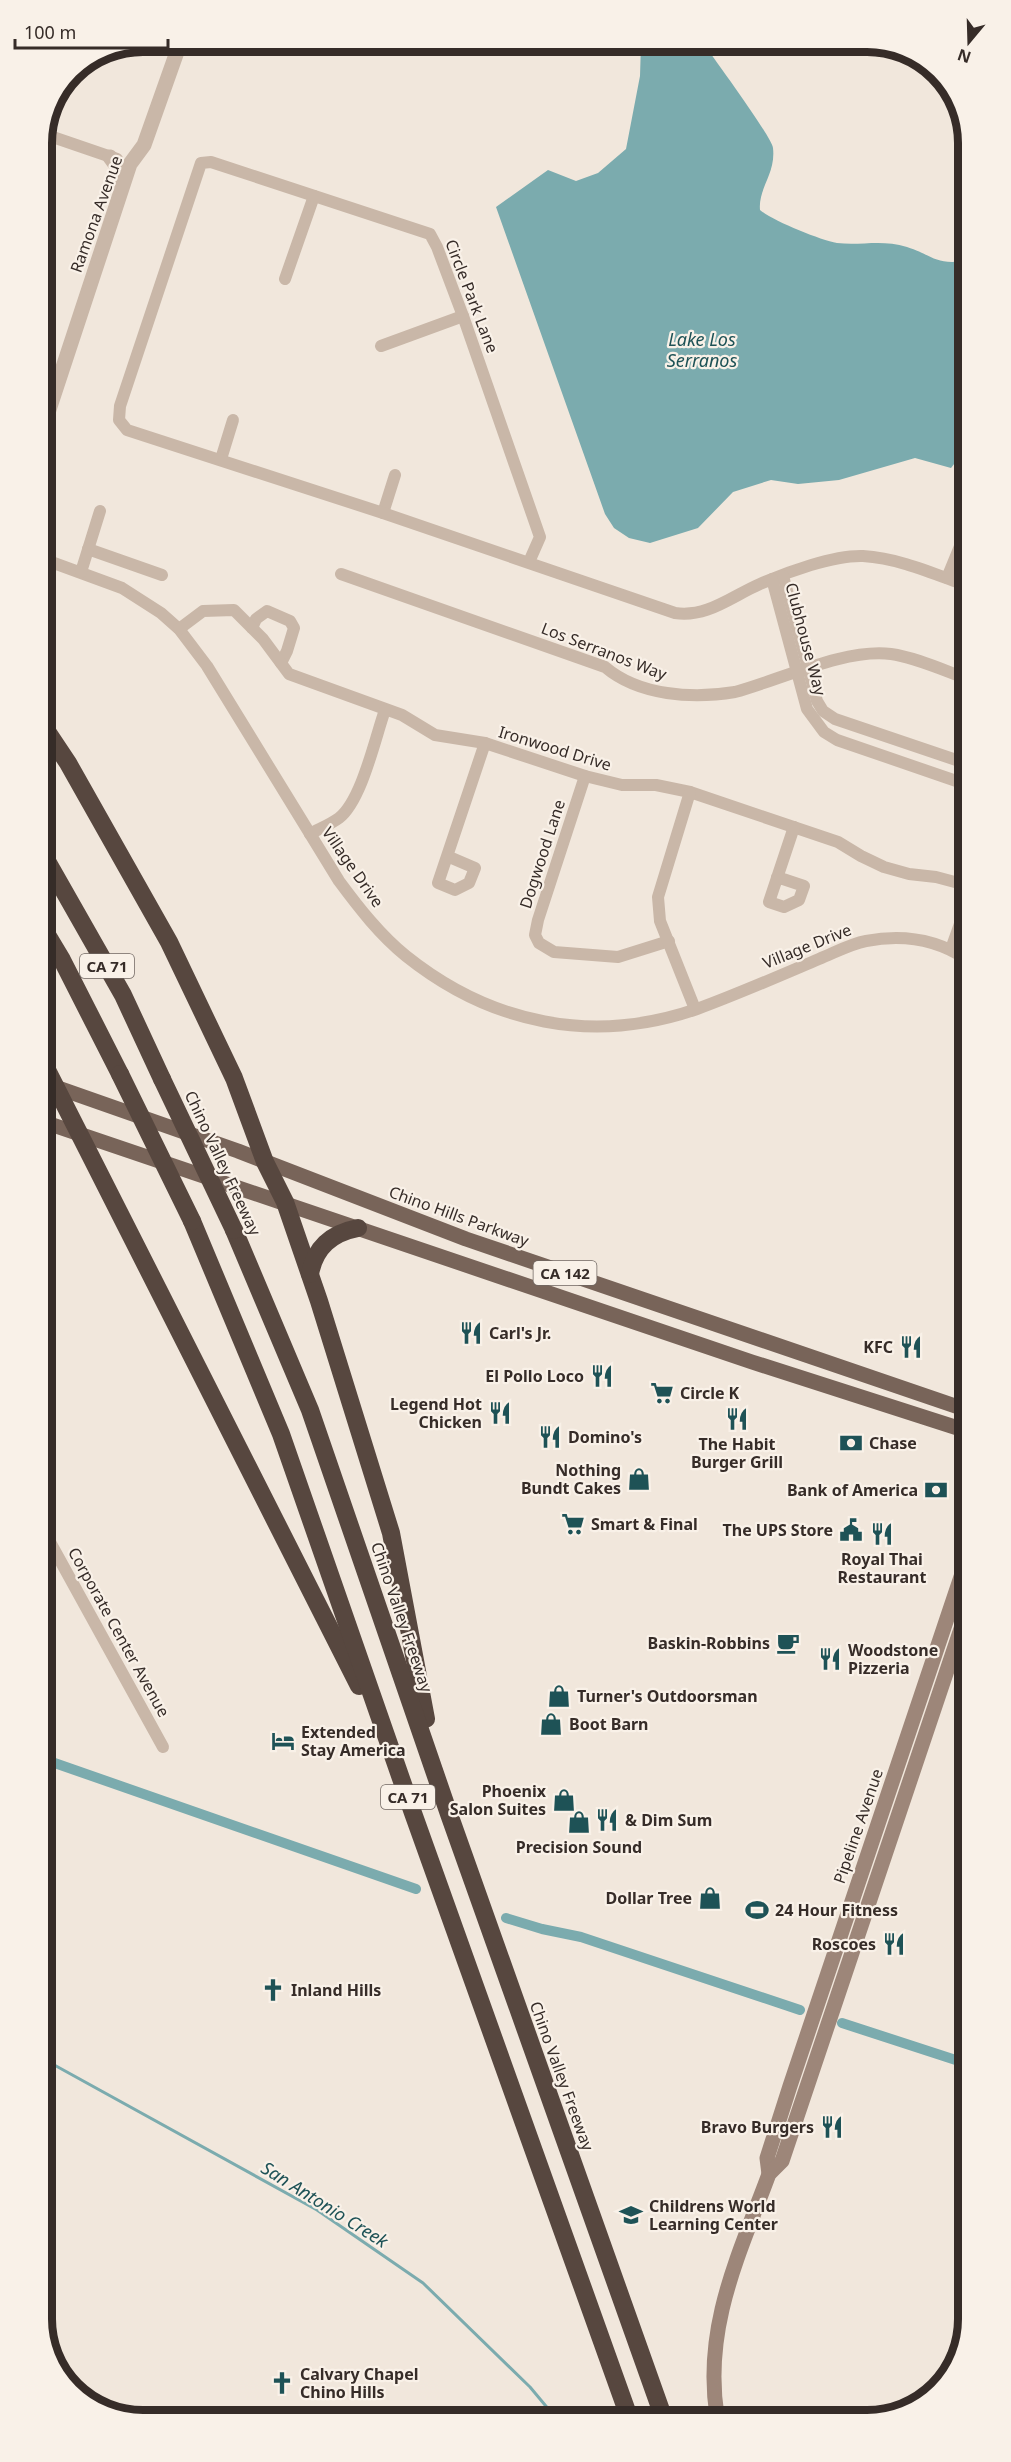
<svg xmlns="http://www.w3.org/2000/svg" width="1011" height="2462" viewBox="0 0 1011 2462" font-family="'Noto Sans',sans-serif">
<rect width="100%" height="100%" fill="#f1e7dc"/>
<!-- water -->
<path fill="#7babae" d="M641 44H704C714 59 772 137 773 148 776 174 758 188 760 210 773 221 820 240 837 243 861 246 881 239 907 247 932 255 935 265 964 261L965 450 951 468 915 458 839 480 798 484 771 480 733 492 698 528 650 543 629 538 614 528 605 514 496 207 548 170 576 181 598 173 626 149 640 76Z"/>
<g fill="none" stroke-linecap="round" stroke-linejoin="round">
<!-- stream -->
<path stroke="#7babae" stroke-width="3" d="M47 2061 317 2210 423 2283 530 2387 555 2417"/>
<!-- canal -->
<g stroke="#7babae" stroke-width="10">
<path d="M46 1760 416 1889"/>
<path d="M506 1918 542 1929 581 1937 800 2010"/>
<path d="M842 2023 968 2064"/>
</g>
<!-- minor -->
<g stroke="#c9b7a8" stroke-width="12">
<path d="M44 134 117 159"/>
<path d="M285 279 314 196"/>
<path d="M381 346 463 316"/>
<path d="M43 367 60 373"/>
<path d="M221 459 233 420"/>
<path d="M383 513 395 475"/>
<path d="M88 549 162 575"/>
<path d="M43 559 122 588 161 613 179 629 207 666 339 881C359 908 380 935 406 956 491 1024 593 1045 697 1009 738 994 779 976 819 959 834 953 850 944 866 941 902 934 936 939 966 959"/>
<path d="M529 562 540 537 463 316 437 247 430 234 211 162 201 163 120 406 119 420 127 430 383 513 675 613C707 618 732 596 760 584 787 572 834 555 863 556 898 558 932 573 965 585"/>
<path d="M81 572 100 511"/>
<path d="M341 574 605 667C639 696 693 699 735 692 780 680 845 648 891 654 914 657 943 670 965 678"/>
<path d="M783 576 817 701 823 711 835 719 965 763"/>
<path d="M947 578 965 534"/>
<path d="M772 579 807 709 824 732 837 740 965 784"/>
<path d="M252 628 256 619 267 611 290 621 294 628 287 651 281 663"/>
<path d="M179 629 203 611 234 610 263 639 289 674 402 715 435 735 485 743 585 776 622 785H656L690 792 838 842 861 856 884 867 909 874 936 877 966 885"/>
<path d="M585 776 538 920 535 935 539 943 554 952 618 957 669 941"/>
<path d="M690 792 658 897 660 921 695 1009"/>
<path d="M310 834C319 829 331 824 339 818 362 800 375 738 385 710"/>
<path d="M447 856 475 868 469 883 455 890 438 883 485 743"/>
<path d="M777 877 804 886 799 900 784 907 769 902 794 827"/>
<path d="M951 949 966 907"/>
<path d="M45 1533 163 1747"/>
</g>
<!-- tertiary -->
<g stroke="#c9b7a8" stroke-width="15">
<path d="M110 157 118 168 120 187"/>
<path d="M43 428 130 164 144 145 178 49"/>
</g>
<!-- secondary -->
<g stroke="#9d8679" stroke-width="15">
<path d="M769 2174 767 2158 790 2086 967 1559"/>
<path d="M717 2416C703 2327 739 2255 769 2174L782 2161 967 1611"/>
</g>
<!-- primary -->
<g stroke="#786459" stroke-width="15">
<path d="M47 1084 238 1151 466 1239 967 1410"/>
<path d="M44 1122 752 1362 967 1431"/>
</g>
<!-- motorway -->
<g stroke="#57473f" stroke-width="18">
<path d="M44 727 68 763 169 942 234 1078 265 1162 285 1202 319 1301 391 1533 426 1719"/>
<path d="M44 856 123 995 162 1079"/>
<path d="M44 930 62 960 120 1074"/>
<path d="M44 1064 359 1686"/>
<path d="M192 1221 281 1434 413 1813 629 2417"/>
<path d="M234 1230 310 1410 449 1814 663 2416"/>
<path d="M310 1274C315 1247 332 1233 358 1228"/>
</g>
<!-- motorway-bridge -->
<g stroke="#57473f" stroke-width="18">
<path d="M120 1074 192 1221"/>
<path d="M162 1079 234 1230"/>
</g>
</g>
<!-- icons -->
<defs>
<g id="restaurant-bare" transform="scale(1.8)"><path d="M-5-6h1v4h1v-4h1v4h1v-4h1v5L-1.5 .5V6h-2V.5L-5-1ZM5-6V6H3V1.5H1.5Q1.5-4 5-6Z" fill="#1e5256" stroke="#f9f1e8" stroke-width="2.5" paint-order="stroke"/></g>
<g id="supermarket-bare" transform="scale(1.8)"><path d="M-6-5.5h2.5l.6 2H6L4.5 2H-2.5L-4.4-4H-6ZM-1.5 3.2a1.3 1.3 0 1 0 .1 0ZM3 3.2a1.3 1.3 0 1 0 .1 0Z" fill="#1e5256" stroke="#f9f1e8" stroke-width="2.5" paint-order="stroke"/></g>
<g id="bank-bare" transform="scale(1.8)"><path d="M-6-4H6V4H-6ZM0-2.3a2.3 2.3 0 1 0 0 4.6a2.3 2.3 0 1 0 0-4.6Z" fill="#1e5256" stroke="#f9f1e8" stroke-width="2.5" paint-order="stroke"/></g>
<g id="shop-bare" transform="scale(1.8)"><path d="M-5-2.5h2.3a2.7 3.5 0 0 1 5.4 0H5L5.5 6h-11ZM-1.5-2.5h3a1.5 2.3 0 0 0-3 0Z" fill="#1e5256" stroke="#f9f1e8" stroke-width="2.5" paint-order="stroke"/></g>
<g id="civic-bare" transform="scale(1.8)"><path d="M-.6-6.5H3V-4.5H.6V-3L4-1V1h2V6H-6V1h2V-1L-.6-3ZM-1.2 2.5V6h2.4V2.5Z" fill="#1e5256" stroke="#f9f1e8" stroke-width="2.5" paint-order="stroke"/></g>
<g id="cafe-bare" transform="scale(1.8)"><path d="M-5.5-4.5H6V0H3Q3 3.5 0 3.5H-2.5Q-5.5 3.5-5.5 0ZM3-3.2v2h1.7v-2ZM-6 4.5H4V6H-6Z" fill="#1e5256" stroke="#f9f1e8" stroke-width="2.5" paint-order="stroke"/></g>
<g id="hotel-bare" transform="scale(1.8)"><path d="M-6-4.5h1.5V1H6V5H4.5V3h-9V5H-6ZM-4 0a1.8 1.8 0 1 1 3.6 0ZM.5 0V-2.5h3Q6-2.5 6 0Z" fill="#1e5256" stroke="#f9f1e8" stroke-width="2.5" paint-order="stroke"/></g>
<g id="stadium-bare" transform="scale(1.8)"><path d="M0-5a6.5 5 0 1 0 0 10a6.5 5 0 1 0 0-10ZM-3.5-1.8h7v3.6h-7Z" fill="#1e5256" stroke="#f9f1e8" stroke-width="2.5" paint-order="stroke"/></g>
<g id="church-bare" transform="scale(1.8)"><path d="M-1.2-6h2.4v3.5h3.3v2.4h-3.3V6h-2.4V-.1h-3.3v-2.4h3.3Z" fill="#1e5256" stroke="#f9f1e8" stroke-width="2.5" paint-order="stroke"/></g>
<g id="school-bare" transform="scale(1.8)"><path d="M0-5L7-2L0 1L-7-2ZM-4 1L0 2.5L4 1V4Q0 6-4 4Z" fill="#1e5256" stroke="#f9f1e8" stroke-width="2.5" paint-order="stroke"/></g>
</defs>
<g fill-rule="evenodd">
<use href="#restaurant-bare" x="471" y="1333"/>
<use href="#restaurant-bare" x="911" y="1347"/>
<use href="#restaurant-bare" x="602" y="1376"/>
<use href="#supermarket-bare" x="662" y="1393"/>
<use href="#restaurant-bare" x="500" y="1413"/>
<use href="#restaurant-bare" x="737" y="1419"/>
<use href="#restaurant-bare" x="550" y="1437"/>
<use href="#bank-bare" x="851" y="1443"/>
<use href="#shop-bare" x="639" y="1479"/>
<use href="#bank-bare" x="936" y="1490"/>
<use href="#supermarket-bare" x="573" y="1524"/>
<use href="#civic-bare" x="851" y="1530"/>
<use href="#restaurant-bare" x="882" y="1534"/>
<use href="#cafe-bare" x="788" y="1643"/>
<use href="#restaurant-bare" x="830" y="1659"/>
<use href="#shop-bare" x="559" y="1696"/>
<use href="#shop-bare" x="551" y="1724"/>
<use href="#hotel-bare" x="283" y="1741"/>
<use href="#shop-bare" x="564" y="1800"/>
<use href="#restaurant-bare" x="607" y="1820"/>
<use href="#shop-bare" x="579" y="1822"/>
<use href="#shop-bare" x="710" y="1898"/>
<use href="#stadium-bare" x="757" y="1910"/>
<use href="#restaurant-bare" x="894" y="1944"/>
<use href="#church-bare" x="273" y="1990"/>
<use href="#restaurant-bare" x="832" y="2127"/>
<use href="#school-bare" x="631" y="2215"/>
<use href="#church-bare" x="282" y="2383"/>
</g>
<g text-anchor="middle" dominant-baseline="central" stroke-width="4.5" stroke-linejoin="round" paint-order="stroke">
<!-- shield labels -->
<g fill="#f9f1e8" stroke="#706762" stroke-width="1.5">
<rect x="80" y="954" width="54" height="24" rx="4.5"/>
<rect x="533.5" y="1261" width="63" height="24" rx="4.5"/>
<rect x="381" y="1785" width="54" height="24" rx="4.5"/>
</g>
<g font-size="15" font-weight="bold" fill="#362c28">
<text x="107" y="966">CA 71</text>
<text x="565" y="1273">CA 142</text>
<text x="408" y="1797">CA 71</text>
</g>
<!-- street labels -->
<g font-size="16" fill="#362c28" stroke="#f9f1e8">
<text transform="translate(96 214) rotate(-70)">Ramona Avenue</text>
<text transform="translate(472 296) rotate(69)">Circle Park Lane</text>
<text transform="translate(806 639) rotate(75)">Clubhouse Way</text>
<text transform="translate(604 651) rotate(21)">Los Serranos Way</text>
<text transform="translate(555 748) rotate(17)">Ironwood Drive</text>
<text transform="translate(542 854) rotate(-72)">Dogwood Lane</text>
<text transform="translate(353 867) rotate(55)">Village Drive</text>
<text transform="translate(807 946) rotate(-22)">Village Drive</text>
<text transform="translate(223 1163) rotate(65)">Chino Valley Freeway</text>
<text transform="translate(459 1216) rotate(20)">Chino Hills Parkway</text>
<text transform="translate(402 1617) rotate(71)">Chino Valley Freeway</text>
<text transform="translate(119 1632) rotate(61)">Corporate Center Avenue</text>
<text transform="translate(858 1826) rotate(-71)">Pipeline Avenue</text>
<text transform="translate(562 2076) rotate(70)">Chino Valley Freeway</text>
</g>
<!-- poi labels -->
<g font-size="16" font-weight="bold" fill="#362c28" stroke="#f9f1e8" text-anchor="start">
<text x="489" y="1333">Carl's Jr.</text>
<text x="893" y="1347" text-anchor="end">KFC</text>
<text x="584" y="1376" text-anchor="end">El Pollo Loco</text>
<text x="680" y="1393">Circle K</text>
<text x="482" y="1404" text-anchor="end">Legend Hot<tspan x="482" dy="18">Chicken</tspan></text>
<text x="568" y="1437">Domino's</text>
<text x="869" y="1443">Chase</text>
<text x="737" y="1444" text-anchor="middle">The Habit<tspan x="737" dy="18">Burger Grill</tspan></text>
<text x="621" y="1470" text-anchor="end">Nothing<tspan x="621" dy="18">Bundt Cakes</tspan></text>
<text x="918" y="1490" text-anchor="end">Bank of America</text>
<text x="591" y="1524">Smart &amp; Final</text>
<text x="833" y="1530" text-anchor="end">The UPS Store</text>
<text x="882" y="1559" text-anchor="middle">Royal Thai<tspan x="882" dy="18">Restaurant</tspan></text>
<text x="770" y="1643" text-anchor="end">Baskin-Robbins</text>
<text x="848" y="1650">Woodstone<tspan x="848" dy="18">Pizzeria</tspan></text>
<text x="577" y="1696">Turner's Outdoorsman</text>
<text x="569" y="1724">Boot Barn</text>
<text x="301" y="1732">Extended<tspan x="301" dy="18">Stay America</tspan></text>
<text x="546" y="1791" text-anchor="end">Phoenix<tspan x="546" dy="18">Salon Suites</tspan></text>
<text x="625" y="1820">&amp; Dim Sum</text>
<text x="579" y="1847" text-anchor="middle">Precision Sound</text>
<text x="692" y="1898" text-anchor="end">Dollar Tree</text>
<text x="775" y="1910">24 Hour Fitness</text>
<text x="876" y="1944" text-anchor="end">Roscoes</text>
<text x="291" y="1990">Inland Hills</text>
<text x="814" y="2127" text-anchor="end">Bravo Burgers</text>
<text x="649" y="2206">Childrens World<tspan x="649" dy="18">Learning Center</tspan></text>
<text x="300" y="2374">Calvary Chapel<tspan x="300" dy="18">Chino Hills</tspan></text>
</g>
<!-- water labels -->
<g font-size="18" font-style="italic" fill="#1e5256" stroke="#f9f1e8">
<text x="702" y="339">Lake Los<tspan x="702" dy="21">Serranos</tspan></text>
<text transform="translate(325 2204) rotate(32)">San Antonio Creek</text>
</g>
</g>
<!-- crop -->
<path d="M0 0H1011V2462H0ZM143 52H867A91 91 0 0 1 958 143V2319A91 91 0 0 1 867 2410H143A91 91 0 0 1 52 2319V143A91 91 0 0 1 143 52Z" fill="#f9f1e8" fill-rule="evenodd"/>
<path fill="none" stroke="#362c28" stroke-width="8" d="M143 52H867A91 91 0 0 1 958 143V2319A91 91 0 0 1 867 2410H143A91 91 0 0 1 52 2319V143A91 91 0 0 1 143 52Z"/>
<!-- north arrow -->
<g transform="translate(969 42) rotate(199)" stroke="#f9f1e8" stroke-width="4.5" paint-order="stroke">
<path d="M0-4.5L10 22L0 15L-10 22Z" fill="#362c28"/>
<text y="-9" font-size="16" font-weight="bold" text-anchor="middle" fill="#362c28">N</text>
</g>
<!-- scale -->
<path d="M15 39v9h153v-9" fill="none" stroke="#362c28" stroke-width="3"/>
<text x="24" y="39" font-size="18" fill="#362c28" stroke="#f9f1e8" stroke-width="4.5" paint-order="stroke">100 m</text>
</svg>
